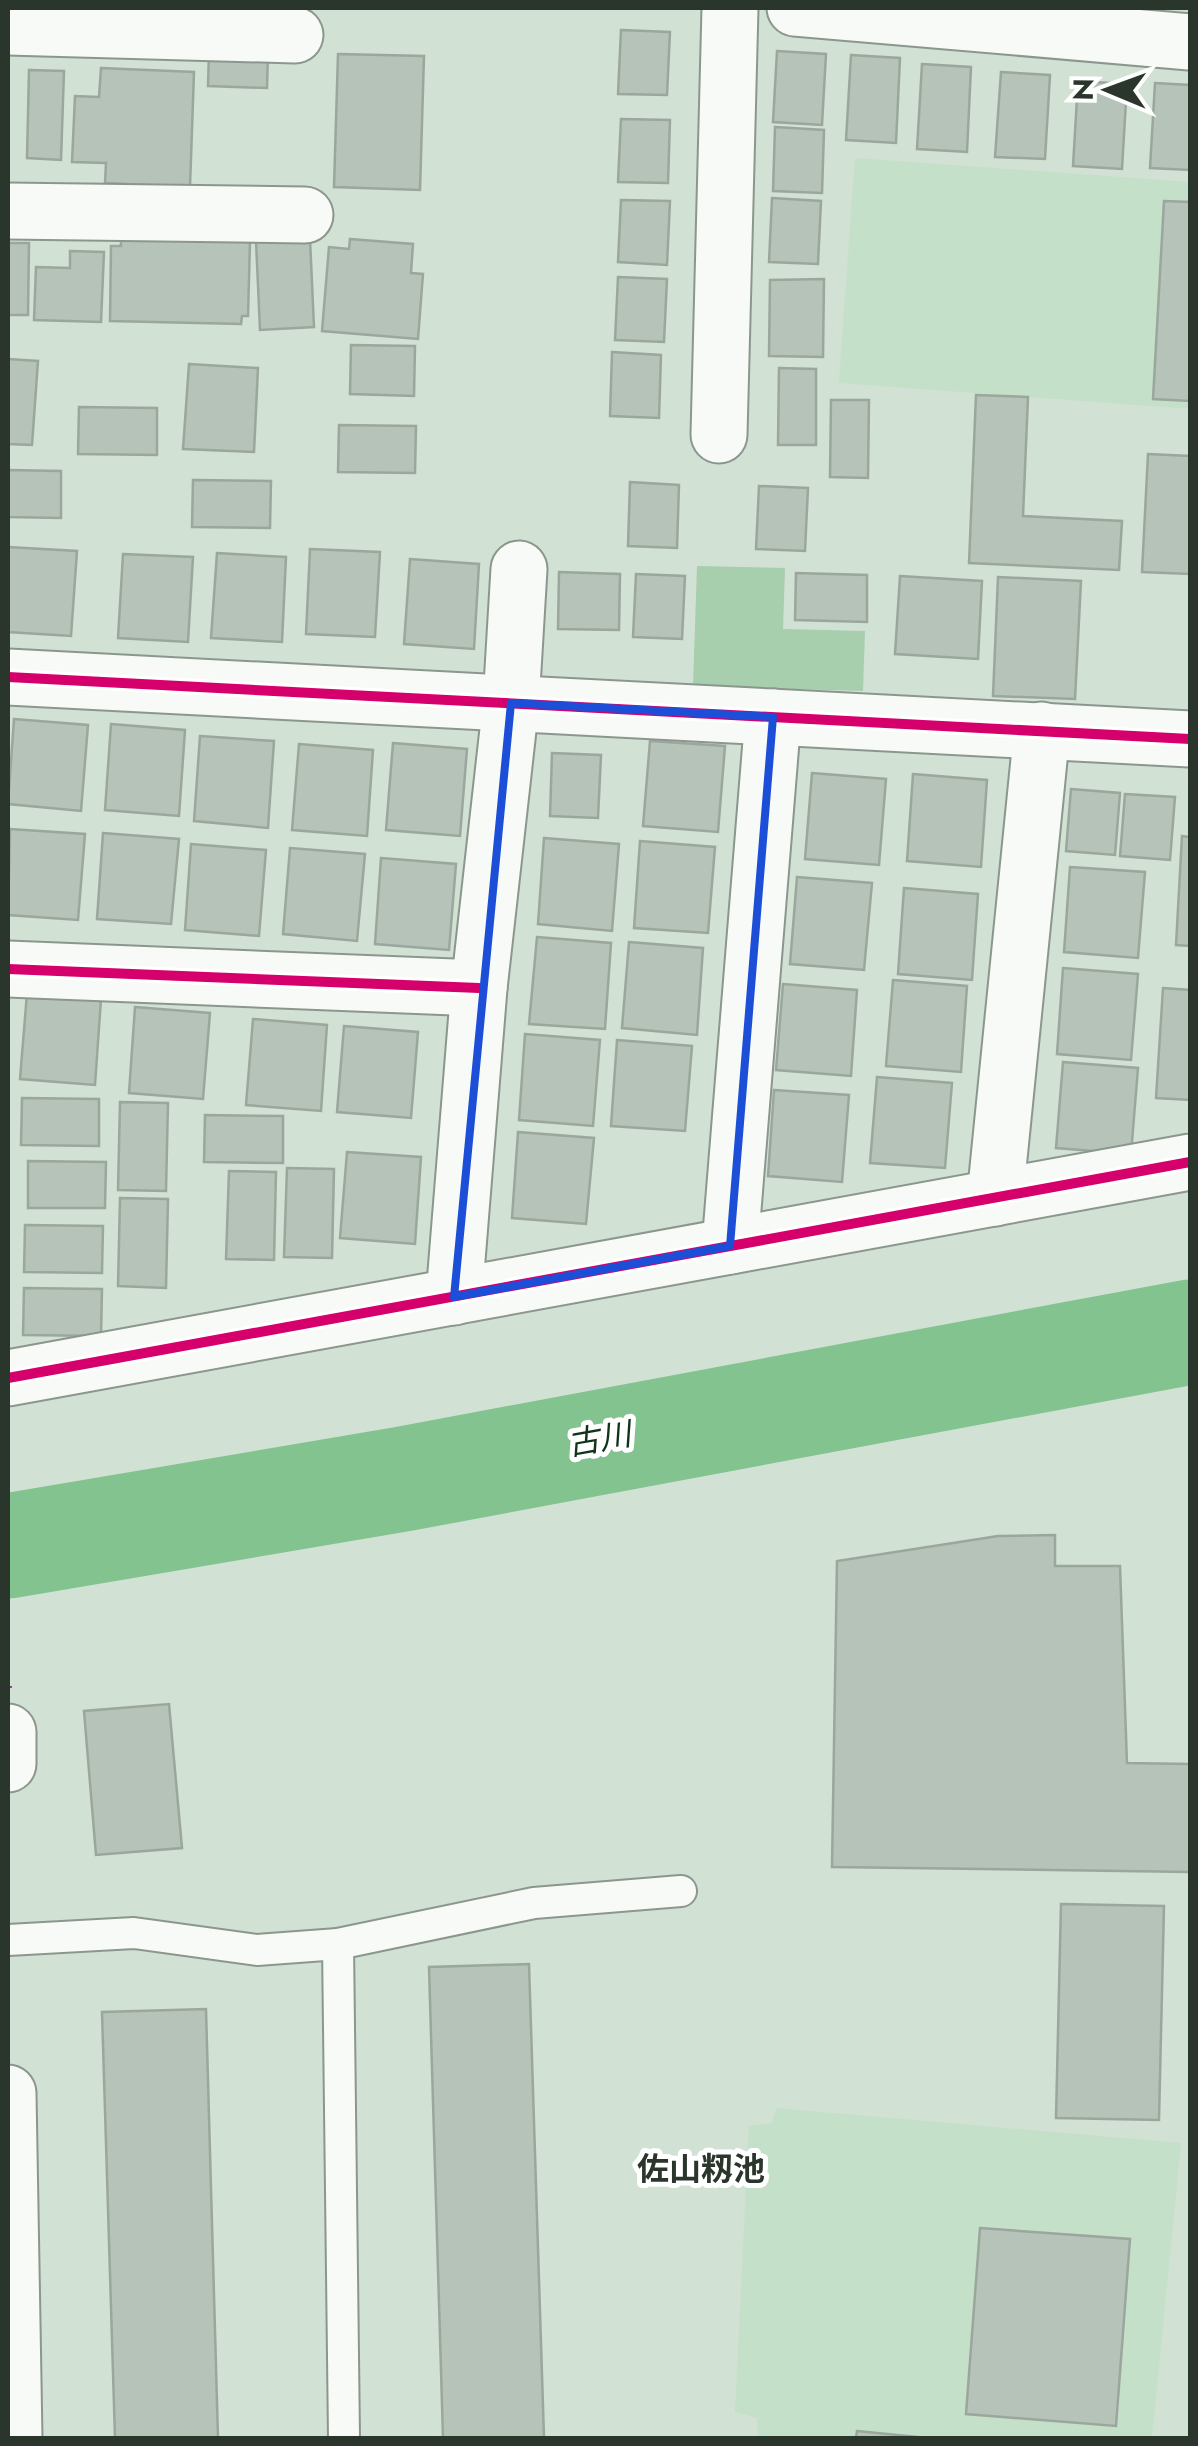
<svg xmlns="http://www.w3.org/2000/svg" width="1198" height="2446" viewBox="0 0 1198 2446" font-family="Jost,'Noto Sans JP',sans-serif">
<rect width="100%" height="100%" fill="#d1e1d3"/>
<!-- built -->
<g fill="#c5e0c9">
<path d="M855 158 1190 182V409L839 383Z"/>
<path d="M776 2108 1181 2143 1152 2438H758L757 2418 735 2412 749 2126 772 2123Z"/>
</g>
<!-- green -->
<path fill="#a7cead" d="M697 566 785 568 783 629 865 631 863 691 693 686Z"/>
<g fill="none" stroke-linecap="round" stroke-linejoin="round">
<!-- river -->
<path stroke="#83c390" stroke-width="105" d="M8 1546 403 1479 1190 1332"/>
</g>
<!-- building -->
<g fill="#b6c3b8" stroke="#9ba79d" stroke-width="2.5">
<path d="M621 30 670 32 667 95 618 94Z"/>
<path d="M209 51 268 52 267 88 208 86Z"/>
<path d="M777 51 826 54 822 125 773 122Z"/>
<path d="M338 54 424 56 420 190 334 187Z"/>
<path d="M851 55 900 58 896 143 846 140Z"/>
<path d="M922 64 971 67 967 152 917 149Z"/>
<path d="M101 68 194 72 190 187 105 183 106 163 72 162 75 96 99 97Z"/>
<path d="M29 70 64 71 61 160 27 158Z"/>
<path d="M1001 72 1050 75 1045 159 995 157Z"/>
<path d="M1078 81 1127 84 1122 169 1073 166Z"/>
<path d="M1155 83 1190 85V170L1150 168Z"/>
<path d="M621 119 670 120 668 183 618 182Z"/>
<path d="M775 127 824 130 822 193 773 191Z"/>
<path d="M772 198 821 201 818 264 769 262Z"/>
<path d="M621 200 670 201 667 265 618 262Z"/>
<path d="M1164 201 1190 202V401L1153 399Z"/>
<path d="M121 238 250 242 248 316H242L241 324 110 321 111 246H121Z"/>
<path d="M310 239 314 327 260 330 256 241Z"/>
<path d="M350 239 413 244 411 273 423 274 418 339 322 331 329 247 349 249Z"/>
<path d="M8 243H29L28 315H8Z"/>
<path d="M70 251 104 252 101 322 34 320 36 267 70 268Z"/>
<path d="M618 277 667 279 664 342 615 340Z"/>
<path d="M824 279 823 357 769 356 770 280Z"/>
<path d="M351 345 415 346 414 396 350 394Z"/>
<path d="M612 352 661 355 659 418 610 416Z"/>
<path d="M8 359 38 361 32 445 8 444Z"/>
<path d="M189 364 258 368 254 452 183 449Z"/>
<path d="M779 368 816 369V445H778Z"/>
<path d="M976 395 1028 397 1023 516 1122 521 1119 570 969 563Z"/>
<path d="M831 400H869L868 478 830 477Z"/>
<path d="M79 407 157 408V455L78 454Z"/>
<path d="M339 425 416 426 415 473 338 472Z"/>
<path d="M1148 454 1190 456V574L1142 572Z"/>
<path d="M8 470 61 471V518L8 517Z"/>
<path d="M193 480 271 481 270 528 192 527Z"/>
<path d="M630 482 679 485 677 548 628 546Z"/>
<path d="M759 486 808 488 805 551 756 549Z"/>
<path d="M8 547 77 551 71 636 8 632Z"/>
<path d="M310 549 380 552 375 637 306 634Z"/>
<path d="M217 553 286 557 282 642 211 638Z"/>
<path d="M123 554 193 557 188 642 118 638Z"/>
<path d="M410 559 479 564 474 649 404 644Z"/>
<path d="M559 572 620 574 619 630 558 629Z"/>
<path d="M796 573 867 575V622L795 620Z"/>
<path d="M636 574 685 576 682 639 633 637Z"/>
<path d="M900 576 982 581 978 659 895 654Z"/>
<path d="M998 577 1081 581 1075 699 993 696Z"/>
<path d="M14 719 88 725 81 811 8 804Z"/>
<path d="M111 724 185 730 179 816 105 810Z"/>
<path d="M200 736 274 741 268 828 194 821Z"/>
<path d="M650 741 725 746 718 832 643 826Z"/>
<path d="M393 743 467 749 460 836 386 830Z"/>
<path d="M299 744 373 750 367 836 292 830Z"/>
<path d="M552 753 601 755 598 818 550 816Z"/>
<path d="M812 773 886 779 879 865 805 859Z"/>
<path d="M913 774 987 780 981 867 907 861Z"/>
<path d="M1071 789 1120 793 1115 855 1066 851Z"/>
<path d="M1125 794 1175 797 1170 860 1120 856Z"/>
<path d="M10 829 85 834 78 920 8 915Z"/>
<path d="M103 833 179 839 171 924 97 919Z"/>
<path d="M1182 836 1190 837V946L1176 945Z"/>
<path d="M544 838 619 844 612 931 538 924Z"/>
<path d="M640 841 715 847 708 933 634 928Z"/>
<path d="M191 844 266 850 259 936 185 930Z"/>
<path d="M290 848 365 854 357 941 283 934Z"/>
<path d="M381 858 456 864 449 950 375 944Z"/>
<path d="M1070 867 1145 872 1138 958 1064 952Z"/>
<path d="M797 877 872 883 864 970 790 964Z"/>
<path d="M904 888 978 894 972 980 898 974Z"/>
<path d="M537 937 611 943 605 1029 529 1024Z"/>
<path d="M629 942 703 948 697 1035 622 1028Z"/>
<path d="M1063 968 1138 974 1131 1060 1057 1054Z"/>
<path d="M893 980 967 986 961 1072 886 1066Z"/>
<path d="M783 984 857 990 851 1076 776 1070Z"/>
<path d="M1163 988 1190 990V1100L1156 1098Z"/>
<path d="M27 993 101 999 95 1085 20 1079Z"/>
<path d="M135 1007 210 1013 203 1099 129 1093Z"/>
<path d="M253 1019 327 1025 321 1111 246 1105Z"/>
<path d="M344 1026 418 1032 411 1118 337 1112Z"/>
<path d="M525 1034 600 1040 593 1126 519 1120Z"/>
<path d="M617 1040 692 1046 685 1131 611 1126Z"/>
<path d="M1063 1062 1138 1068 1131 1154 1056 1148Z"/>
<path d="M877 1077 952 1083 945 1168 870 1163Z"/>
<path d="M774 1090 849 1095 842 1182 768 1176Z"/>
<path d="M22 1098 99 1099V1146L21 1145Z"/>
<path d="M120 1102 168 1103 166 1191 118 1190Z"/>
<path d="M205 1115 283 1116V1163L204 1162Z"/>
<path d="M518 1132 594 1138 586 1224 512 1218Z"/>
<path d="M347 1152 421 1157 415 1244 340 1238Z"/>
<path d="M28 1161 106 1162 105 1208H28Z"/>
<path d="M287 1168 334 1169 332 1258 284 1257Z"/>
<path d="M229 1171 276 1172 274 1260 226 1259Z"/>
<path d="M120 1198 168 1199 166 1288 118 1286Z"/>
<path d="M25 1225 103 1226 102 1273 24 1272Z"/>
<path d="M24 1288 102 1289 101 1336 23 1335Z"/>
<path d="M1055 1535V1566H1120L1127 1763 1190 1764V1872L832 1867 837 1561 998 1536Z"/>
<path d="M169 1704 182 1848 96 1855 84 1711Z"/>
<path d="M1061 1904 1164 1906 1159 2120 1056 2118Z"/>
<path d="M529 1964 544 2438H443L429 1967Z"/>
<path d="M206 2009 218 2438H115L102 2012Z"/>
<path d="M980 2228 1130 2239 1116 2426 966 2414Z"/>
<path d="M857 2431 928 2438H856Z"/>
</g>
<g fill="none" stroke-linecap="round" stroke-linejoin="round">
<!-- lane casing -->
<g stroke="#8b978d" stroke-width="34">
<g id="lane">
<path d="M8 1940 134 1933 257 1950 338 1944 534 1903 681 1891"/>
<path d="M338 1944 344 2438"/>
</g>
</g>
<!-- street casing -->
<g stroke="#8b978d" stroke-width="59">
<g id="street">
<path d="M795 8 1190 42"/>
<path d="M8 27 295 35"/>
<path d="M8 211 305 215"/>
<path d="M719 435 730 8"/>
<path d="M8 677 1190 739"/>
<path d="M8 969 479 988"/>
<path d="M995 1198 1042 730"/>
<path d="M730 1246 773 717"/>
<path d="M454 1297 479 988 511 703 519 569"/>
<path d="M8 1378 1190 1162"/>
<path d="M8 1764V1732"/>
<path d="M8 2093 14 2438"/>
</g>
</g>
<!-- lane -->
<use href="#lane" stroke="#f8faf8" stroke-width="30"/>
<!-- street -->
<use href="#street" stroke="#f8faf8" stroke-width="55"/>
<!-- quiet -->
<path stroke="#8e44ad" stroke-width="8" stroke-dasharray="15 8" stroke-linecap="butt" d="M8 1686V1688"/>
<!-- cycleway casing -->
<g stroke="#fff" stroke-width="16">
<g id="cycleway">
<path d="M8 677 1190 739"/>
<path d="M8 969 479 988"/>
<path d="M8 1378 1190 1162"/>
</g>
</g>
<!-- cycleway -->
<use href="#cycleway" stroke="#d6006c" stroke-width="10"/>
</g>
<!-- marked area -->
<path fill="none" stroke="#1d4ed8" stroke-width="8" stroke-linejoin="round" d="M511 703 773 717 730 1246 454 1297Z"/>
<g text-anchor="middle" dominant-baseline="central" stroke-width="10" stroke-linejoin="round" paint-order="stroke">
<!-- water labels -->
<g font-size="32" font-style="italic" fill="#113419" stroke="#fff">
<text transform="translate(599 1439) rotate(-10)">古川</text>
</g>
<!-- neighbourhood labels -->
<g font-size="32" font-weight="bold" fill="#2a362b" stroke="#fff">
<text x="701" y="2169">佐山籾池</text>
</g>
</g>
<!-- border -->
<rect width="1198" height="2446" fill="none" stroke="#2a362b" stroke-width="20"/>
<!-- north arrow -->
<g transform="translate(1108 90) rotate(271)" stroke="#ffffff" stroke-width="8" paint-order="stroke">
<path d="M0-8L18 38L0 25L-18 38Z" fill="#2a362b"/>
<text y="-15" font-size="28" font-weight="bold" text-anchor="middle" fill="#2a362b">N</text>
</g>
</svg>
